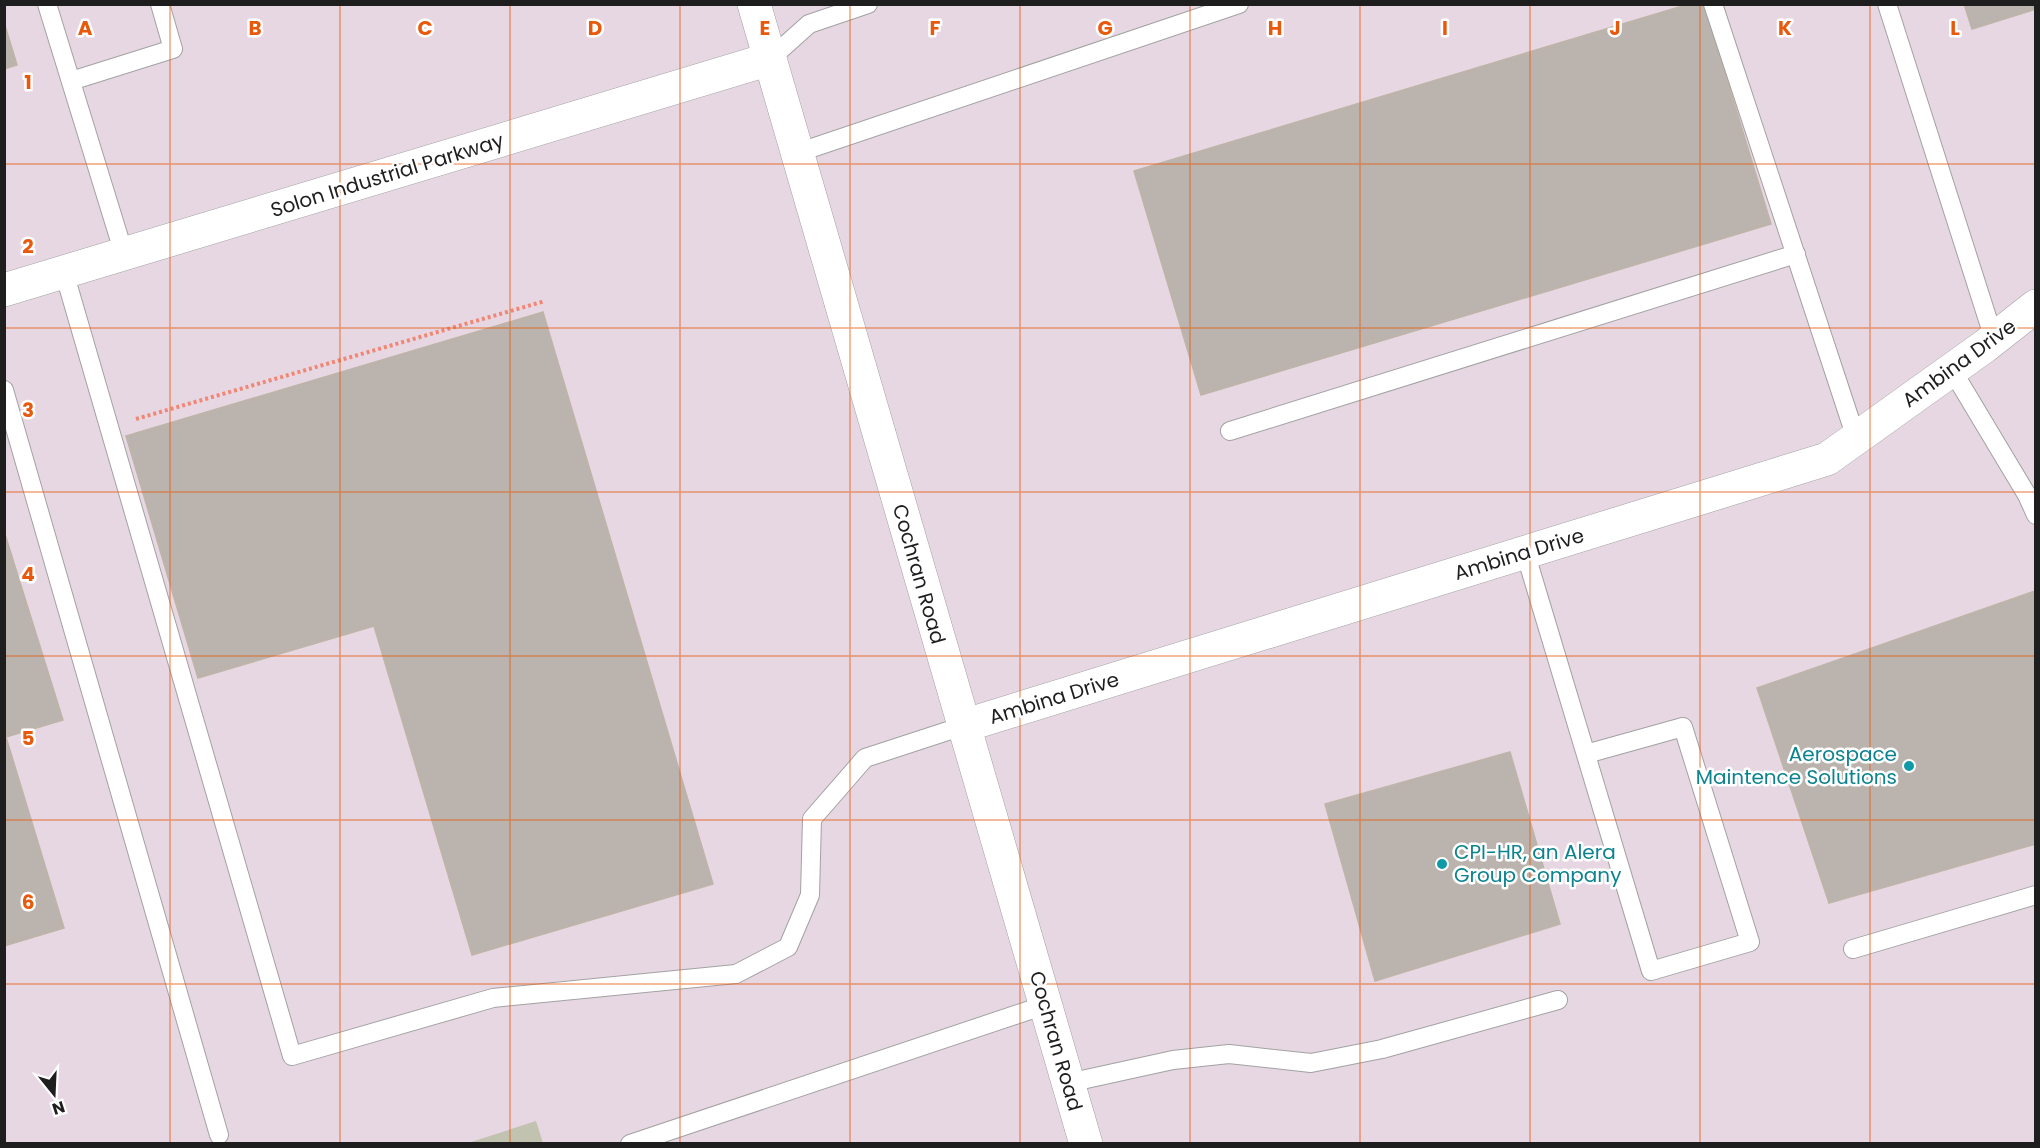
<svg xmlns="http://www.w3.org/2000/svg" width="2040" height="1148" viewBox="0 0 2040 1148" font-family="Poppins,sans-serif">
<rect width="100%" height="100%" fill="#efece5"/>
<!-- industrial -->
<path fill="#e7d7e3" d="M5 5H2035V1143L5 1144Z"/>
<!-- construction -->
<path fill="#c2c2b1" d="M536 1121 543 1143H468Z"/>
<!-- building -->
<g fill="#bbb4ae" stroke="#bfb4a8" stroke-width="1.5">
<path d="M1689 4H1704L1771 224 1201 395 1134 171Z"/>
<path d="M1964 4H2036V9L1972 29Z"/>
<path d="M4 22 17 65 4 69Z"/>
<path d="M543 312 713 884 472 955 374 626 198 678 126 436Z"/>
<path d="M4 531 63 720 6 737 64 928 4 946Z"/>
<path d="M2035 591 2036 844 1829 903 1757 688Z"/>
<path d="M1510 752 1560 924 1375 981 1325 804Z"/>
</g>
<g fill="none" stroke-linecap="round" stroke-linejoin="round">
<!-- service casing -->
<g stroke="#a2a2a2" stroke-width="20">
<g id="service">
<path d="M47 4 124 254"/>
<path d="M1713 4 1856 438"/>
<path d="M1887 4 1994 339"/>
<path d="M770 59 809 24 868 4"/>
<path d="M71 81 173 49 160 4"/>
<path d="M797 153 1239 4"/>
<path d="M64 272 292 1056 493 998 736 974 788 947 810 895 812 819 865 758 963 726"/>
<path d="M1952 370 2027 495 2036 515"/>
<path d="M4 390 219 1135"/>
<path d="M1230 431 1796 254"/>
<path d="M1525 552 1651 971 1750 942 1683 727 1586 754"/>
<path d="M1853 949 2036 895"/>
<path d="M1068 1083 1173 1060 1229 1054 1311 1063 1382 1049 1558 1000"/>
<path d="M630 1144 1045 1005"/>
</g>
</g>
<!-- minor casing -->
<g stroke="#a2a2a2" stroke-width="34">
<g id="minor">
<path d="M4 290 770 59"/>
<path d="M963 726 1827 459 1985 346 2036 306"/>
</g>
</g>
<!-- tertiary casing -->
<g stroke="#a2a2a2" stroke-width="34">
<path id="tertiary" d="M754 4 1086 1144"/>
</g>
<!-- path -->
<path stroke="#f08775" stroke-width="4" stroke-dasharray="3 3" stroke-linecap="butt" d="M136 419 545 301"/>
<!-- service -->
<use href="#service" stroke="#fff" stroke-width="18"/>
<!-- minor -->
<use href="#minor" stroke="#fff" stroke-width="33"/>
<!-- tertiary -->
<use href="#tertiary" stroke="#fff" stroke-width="33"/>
</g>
<!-- grid -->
<path fill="none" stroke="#e8590c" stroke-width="1.5" stroke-opacity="0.55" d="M170 4V1144M340 4V1144M510 4V1144M680 4V1144M850 4V1144M1020 4V1144M1190 4V1144M1360 4V1144M1530 4V1144M1700 4V1144M1870 4V1144M4 164H2036M4 328H2036M4 492H2036M4 656H2036M4 820H2036M4 984H2036"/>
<!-- markers -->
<g fill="#0f9aa8" stroke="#fff" stroke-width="2">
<circle cx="1909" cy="766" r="6"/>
<circle cx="1442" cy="864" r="6"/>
</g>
<g text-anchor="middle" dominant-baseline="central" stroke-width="5" stroke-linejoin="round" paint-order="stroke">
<!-- street labels -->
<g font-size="20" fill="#1e1e1e" stroke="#fff">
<text transform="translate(387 175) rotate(-17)">Solon Industrial Parkway</text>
<text transform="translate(1959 363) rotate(-36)">Ambina Drive</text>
<text transform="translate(1519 554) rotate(-17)">Ambina Drive</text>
<text transform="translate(919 574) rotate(74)">Cochran Road</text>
<text transform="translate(1054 698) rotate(-17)">Ambina Drive</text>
<text transform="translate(1056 1041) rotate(74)">Cochran Road</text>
</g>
<!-- culture labels -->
<g font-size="20" fill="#0d838f" stroke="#fff" text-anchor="end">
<text x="1897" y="754">Aerospace<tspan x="1897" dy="23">Maintence Solutions</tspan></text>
<text x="1454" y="852" text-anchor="start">CPI-HR, an Alera<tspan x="1454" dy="23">Group Company</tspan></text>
</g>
</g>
<g font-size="20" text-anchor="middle" font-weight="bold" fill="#e8590c" stroke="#fff" stroke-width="5" stroke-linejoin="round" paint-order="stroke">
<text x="85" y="35">A</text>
<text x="255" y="35">B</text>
<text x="425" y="35">C</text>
<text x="595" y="35">D</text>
<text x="765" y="35">E</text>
<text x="935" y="35">F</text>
<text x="1105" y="35">G</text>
<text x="1275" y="35">H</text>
<text x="1445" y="35">I</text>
<text x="1615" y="35">J</text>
<text x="1785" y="35">K</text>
<text x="1955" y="35">L</text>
<text x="28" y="89">1</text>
<text x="28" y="253">2</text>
<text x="28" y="417">3</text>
<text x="28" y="581">4</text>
<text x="28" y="745">5</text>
<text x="28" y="909">6</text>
</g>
<!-- border -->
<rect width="2040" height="1148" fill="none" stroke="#1e1e1e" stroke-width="12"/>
<!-- north arrow -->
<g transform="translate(54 1094) rotate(162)" stroke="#ffffff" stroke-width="4.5" paint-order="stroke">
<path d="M0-4.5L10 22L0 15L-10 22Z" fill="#1e1e1e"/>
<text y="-9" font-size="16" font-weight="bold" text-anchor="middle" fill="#1e1e1e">N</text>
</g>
</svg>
